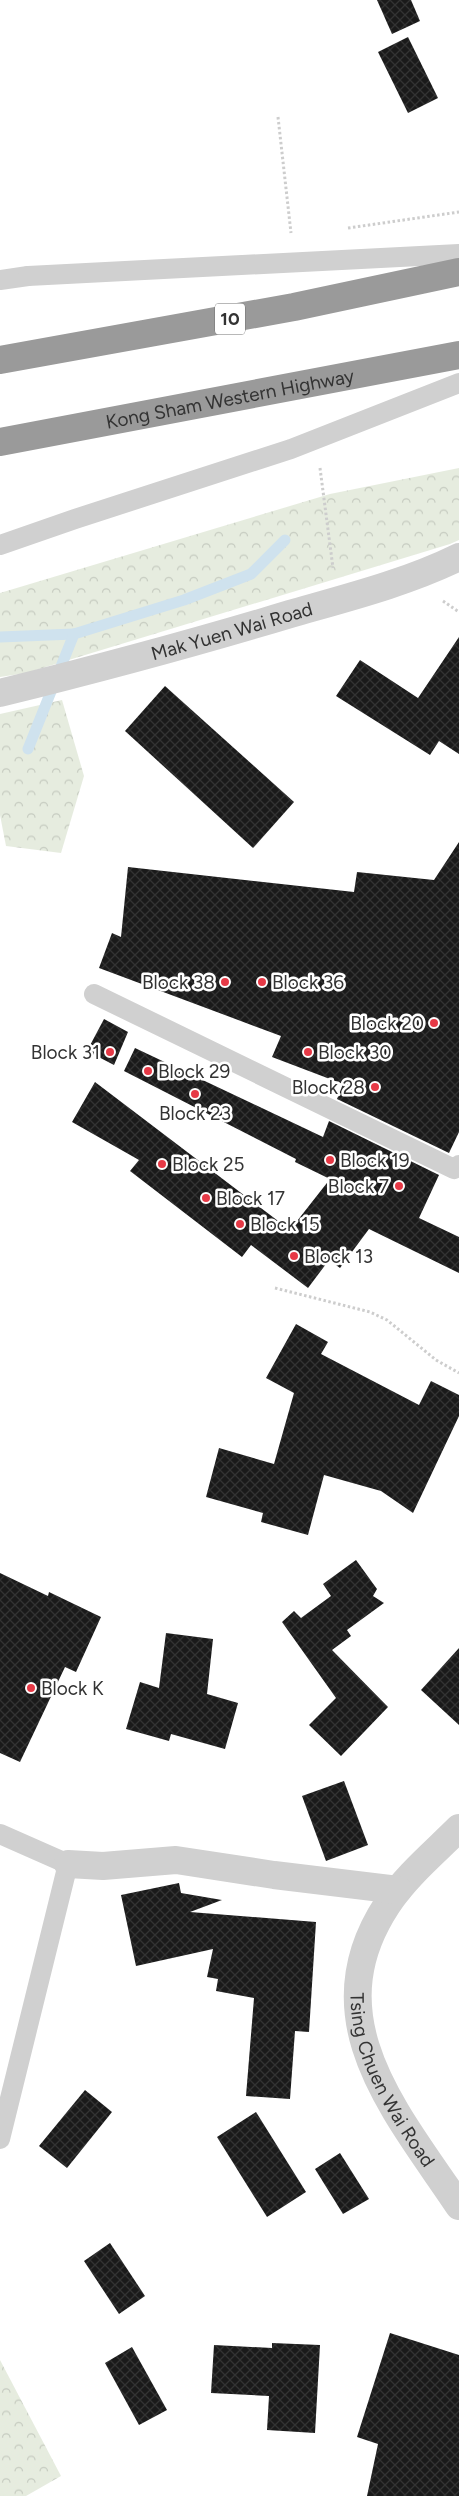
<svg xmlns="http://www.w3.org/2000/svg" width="459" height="2496" viewBox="0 0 459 2496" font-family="Figtree,sans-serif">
<defs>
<pattern id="forest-crowns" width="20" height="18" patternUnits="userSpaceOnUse" patternTransform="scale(1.25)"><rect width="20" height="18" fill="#e6ecdf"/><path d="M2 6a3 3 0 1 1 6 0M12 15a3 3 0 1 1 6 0" fill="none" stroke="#c6cbc0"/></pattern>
<pattern id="building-cross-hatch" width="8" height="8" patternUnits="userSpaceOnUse" patternTransform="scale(1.25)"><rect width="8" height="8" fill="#1a1a1a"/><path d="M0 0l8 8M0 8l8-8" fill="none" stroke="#333"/></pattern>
</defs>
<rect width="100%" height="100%" fill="#fff"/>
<!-- forest -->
<g fill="url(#forest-crowns)">
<path d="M459 468V540L450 544 26 673 0 677V593L330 494Z"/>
<path d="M62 700 84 776 61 853 6 846 0 815V714Z"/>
<path d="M0 2360 61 2476 26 2496H0Z"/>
</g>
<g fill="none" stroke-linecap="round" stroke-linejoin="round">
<!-- stream -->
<g stroke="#cfe2ee" stroke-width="11">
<path d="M0 637 74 634"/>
<path d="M28 749 74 634 184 600 251 574 285 540"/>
</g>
</g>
<!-- building -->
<g fill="url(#building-cross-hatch)">
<path d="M377 0H411L420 21 392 34Z"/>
<path d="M408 37 438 98 408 113 378 52Z"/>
<path d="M459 637V754L439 741 430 755 336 696 360 660 418 698Z"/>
<path d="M165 686 294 802 253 848 125 731Z"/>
<path d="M459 842V1132L449 1153 337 1099 343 1084 272 1057 281 1036 99 968 112 933 121 937 128 867 354 892 357 872 434 880Z"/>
<path d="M104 1019 128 1032 114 1065 87 1051Z"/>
<path d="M135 1048 323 1137 329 1121 439 1175 419 1218 459 1237V1273L369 1229 340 1268 329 1260 308 1288 251 1245 242 1257 130 1171 139 1160 72 1122 95 1082 290 1230 330 1179 295 1162 296 1159 124 1071Z"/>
<path d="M296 1324 328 1342 321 1354 419 1405 431 1381 459 1395V1416L413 1513 381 1491 324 1475 308 1535 261 1522 263 1513 206 1497 219 1448 274 1464 294 1393 266 1378Z"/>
<path d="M356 1560 377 1589 373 1596 384 1603 347 1630 351 1636 332 1650 388 1707 341 1756 309 1725 336 1698 282 1622 294 1611 301 1618 331 1596 323 1584Z"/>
<path d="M0 1573 48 1596 49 1592 101 1617 76 1672 65 1667 20 1762 0 1753Z"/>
<path d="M166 1633 213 1639 207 1694 238 1703 225 1749 171 1734 169 1741 126 1729 140 1682 159 1688Z"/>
<path d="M459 1648V1725L421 1690Z"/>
<path d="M344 1781 368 1845 326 1861 302 1796Z"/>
<path d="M179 1883 181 1893 222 1900 190 1912 316 1922 309 2032 295 2031 290 2099 246 2096 254 1998 216 1991 218 1979 207 1977 213 1949 136 1966 121 1895Z"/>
<path d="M85 2090 112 2112 67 2168 39 2146Z"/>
<path d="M256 2112 306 2192 267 2217 217 2137Z"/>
<path d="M340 2153 369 2199 343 2214 315 2169Z"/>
<path d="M110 2243 145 2296 119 2314 84 2261Z"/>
<path d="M390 2333 459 2355V2496H367L378 2444 357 2437Z"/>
<path d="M272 2343 320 2345 315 2433 267 2430 269 2396 211 2393 214 2345 272 2348Z"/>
<path d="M132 2347 167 2410 139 2425 105 2363Z"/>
</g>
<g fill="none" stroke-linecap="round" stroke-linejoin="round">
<!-- path -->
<g stroke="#cdcdcd" stroke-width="3" stroke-dasharray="2.5 2.5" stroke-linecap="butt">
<path d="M278 117 291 233"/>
<path d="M348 228 459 212"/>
<path d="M320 468 333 568"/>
<path d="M443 601 459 612"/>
<path d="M275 1288 370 1312 387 1320 436 1360 459 1373"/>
</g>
<!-- lane -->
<g stroke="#d0d0d0" stroke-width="20">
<path d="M0 280 28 276"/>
<path d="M94 994 454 1169 459 1165"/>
<path d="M0 1834 68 1864 0 2139"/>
</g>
<!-- street -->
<g stroke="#d0d0d0" stroke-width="28">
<path id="s1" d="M0 693C97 669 194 643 290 614 346 598 406 583 459 557"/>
<path id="s2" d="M459 1828C435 1852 406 1876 387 1905 312 2019 397 2113 459 2206"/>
<path d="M68 1864 103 1866 176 1860 274 1875 398 1890"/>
</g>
<!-- lane-bridge -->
<g stroke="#d0d0d0" stroke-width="20">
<path d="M28 276 459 254"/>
<path d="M0 545 75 519 291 449 459 383"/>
</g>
<!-- highway-bridge -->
<g stroke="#9a9a9a" stroke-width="28">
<path d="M0 360 294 307 459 272"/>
<path id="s3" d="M0 442 459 355"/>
</g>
</g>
<!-- markers -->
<g fill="#e63946" stroke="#fff" stroke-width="2">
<circle cx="225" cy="982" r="5"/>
<circle cx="262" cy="982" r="5"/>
<circle cx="434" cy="1023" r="5"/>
<circle cx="110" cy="1052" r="5"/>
<circle cx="308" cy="1052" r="5"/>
<circle cx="148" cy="1071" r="5"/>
<circle cx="375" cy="1087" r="5"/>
<circle cx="195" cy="1094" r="5"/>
<circle cx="330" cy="1160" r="5"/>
<circle cx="162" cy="1164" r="5"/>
<circle cx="399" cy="1186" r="5"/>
<circle cx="206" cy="1198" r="5"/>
<circle cx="240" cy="1224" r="5"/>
<circle cx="294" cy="1256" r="5"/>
<circle cx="31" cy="1688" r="5"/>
</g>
<g text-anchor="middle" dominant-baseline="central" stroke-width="5" stroke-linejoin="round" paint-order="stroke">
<!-- shield labels -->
<rect fill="#fff" stroke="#707070" stroke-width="1" x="215" y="303.5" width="30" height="31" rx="4"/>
<g font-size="18" font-weight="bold" fill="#333">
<text x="230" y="319">10</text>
</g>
<!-- street labels -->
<g font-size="19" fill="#333" stroke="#fff">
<text stroke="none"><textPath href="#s3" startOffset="234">Kong Sham Western Highway</textPath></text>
<text stroke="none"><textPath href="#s1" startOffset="240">Mak Yuen Wai Road</textPath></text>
<text stroke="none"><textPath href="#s2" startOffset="294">Tsing Chuen Wai Road</textPath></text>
</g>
<!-- poi labels -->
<g font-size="19" fill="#333" stroke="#fff" text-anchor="start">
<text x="215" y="982" text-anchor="end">Block 38</text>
<text x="272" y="982">Block 36</text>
<text x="424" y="1023" text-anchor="end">Block 20</text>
<text x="100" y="1052" text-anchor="end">Block 31</text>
<text x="318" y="1052">Block 30</text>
<text x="158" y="1071">Block 29</text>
<text x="365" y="1087" text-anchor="end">Block 28</text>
<text x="195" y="1113" text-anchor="middle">Block 23</text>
<text x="340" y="1160">Block 19</text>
<text x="172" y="1164">Block 25</text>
<text x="389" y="1186" text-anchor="end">Block 7</text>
<text x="216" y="1198">Block 17</text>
<text x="250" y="1224">Block 15</text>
<text x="304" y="1256">Block 13</text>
<text x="41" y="1688">Block K</text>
</g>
</g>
</svg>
